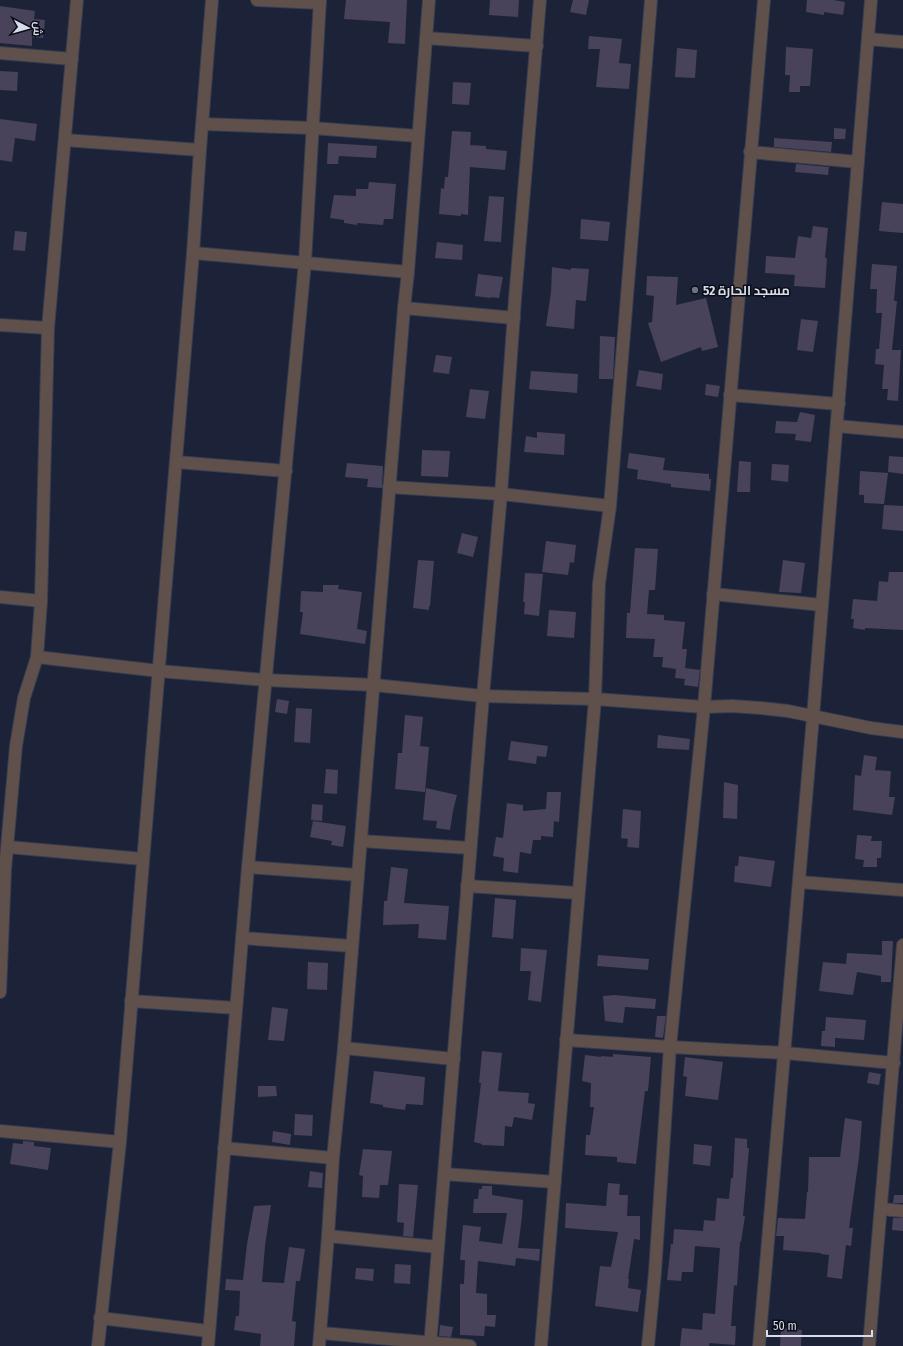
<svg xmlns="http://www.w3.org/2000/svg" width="903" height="1346" viewBox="0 0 903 1346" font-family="'Fira Sans Condensed',Cairo,sans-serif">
<rect width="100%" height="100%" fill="#1c2338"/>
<!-- building -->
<g fill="#48425b">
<path d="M346 0H407L405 44 388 43 390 22 344 19Z"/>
<path d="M490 0H519L518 17 489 15Z"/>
<path d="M573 0H589L586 15 570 12Z"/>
<path d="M807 0H834L845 2 843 15 824 12V15L806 12Z"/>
<path d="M0 6 35 11 34 19 45 20 43 38 32 37V46L0 43Z"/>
<path d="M589 36 622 39 619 63 631 64 629 89 596 87 600 49H588Z"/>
<path d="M786 47 813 49 810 86H800V92H789L790 75H785Z"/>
<path d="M677 48 697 50 695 78 675 77Z"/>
<path d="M0 71 18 72 17 91 0 90Z"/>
<path d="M453 82 471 83 469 105 452 104Z"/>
<path d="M0 119 37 124 35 141 15 138 12 162 0 160Z"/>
<path d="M834 128 846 129 845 139H834Z"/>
<path d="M452 131 471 132 470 145 486 146V149L507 151 505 170 470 167 468 215 461 214V216L439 214 441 188 444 189 445 177H448Z"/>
<path d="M774 138 832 142 831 152 774 147Z"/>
<path d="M328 143 377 146 376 158 339 156 338 164H327Z"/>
<path d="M796 164 829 167 828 175 795 172Z"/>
<path d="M369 182 396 184 393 219H384L383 225 357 223V225L344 223V220L330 218 334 195 356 196V189H368Z"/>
<path d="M489 196 504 197 501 242 484 241Z"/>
<path d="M882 202 903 204V233L879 231Z"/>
<path d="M581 219 610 222 608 241 580 239Z"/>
<path d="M813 226 828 228 825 258H827L825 288 794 286 795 275 765 273 766 256 795 258 798 236 811 238Z"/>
<path d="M15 231 27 232 25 251 13 250Z"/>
<path d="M437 242 463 245 462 260 435 258Z"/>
<path d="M872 264 897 266 894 301H897L892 350H901L898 401 887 400 888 389H882L884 365 875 364 876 349H879L882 313H876L877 289H870Z"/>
<path d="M552 267 571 270V268L589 269 586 301 576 300 574 329 546 326 551 292Z"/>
<path d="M478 274 503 277 499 298 491 297V298L475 296Z"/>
<path d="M647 276 678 277 676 305 706 298 718 347 702 351 701 347 661 362 648 323 652 322 654 296 646 295Z"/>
<path d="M801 319 818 321 813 352 797 350Z"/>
<path d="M600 336 615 337 613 379H599Z"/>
<path d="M436 355 452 357 449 374 433 372Z"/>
<path d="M639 370 663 374 661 390 636 386Z"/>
<path d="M531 371 578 374 577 393 529 389Z"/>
<path d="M706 384 720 386 718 397 705 395Z"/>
<path d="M470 389 489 391 485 419 466 417Z"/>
<path d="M800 412 815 415 811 442 795 440 796 434 775 433 776 421 797 422Z"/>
<path d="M537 432 565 434 564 455 524 452 526 436 537 438Z"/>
<path d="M422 450 450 451 448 477 421 476Z"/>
<path d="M629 453 665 458 663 470 709 474V479H711L710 491 671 487V484L637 479 638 470 627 468Z"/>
<path d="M889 456 903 457V474L888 472Z"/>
<path d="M739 461 751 462 750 492H737Z"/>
<path d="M347 463 383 466 382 488 367 487 368 479 345 477Z"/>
<path d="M772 464 789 465 788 482 771 480Z"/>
<path d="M860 471 888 473 884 504 864 503V495H859Z"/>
<path d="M884 505 903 506V531L882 529Z"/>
<path d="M462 533 478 537 473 557 457 553Z"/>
<path d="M546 541 576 545 574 563 570 562 568 575 542 572Z"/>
<path d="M635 548 658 549 655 590H649L647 614 664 615V620L685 622 682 649H687L685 668 700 670 698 687 684 685 685 679 675 678 676 669 662 667 663 657H653L655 639 626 638 627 613H630Z"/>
<path d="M418 560 434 561 430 606H429V610L413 608Z"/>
<path d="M783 560 805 563 801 593 779 592Z"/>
<path d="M889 572H903V630L865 628V630L853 628 854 619H851L853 599 877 601 879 581 888 582Z"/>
<path d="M525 573 543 574 539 616 524 614 525 602H523Z"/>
<path d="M323 585H339L338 589 362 592 357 629 367 631 365 644 300 634 303 612H300L301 591 323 592Z"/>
<path d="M549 610 576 612 574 638 547 636Z"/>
<path d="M277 699 289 701 287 714 275 712Z"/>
<path d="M296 708 312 709 310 743 294 742Z"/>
<path d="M405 715 423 717 420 746 429 747 425 792 395 789 398 753H402Z"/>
<path d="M658 735 690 739 689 750 657 748Z"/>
<path d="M511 741 548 746 546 757 537 756 536 764 508 760Z"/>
<path d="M864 755 877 757 875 770 891 771 889 797H895L892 815 853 810 855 775 861 776Z"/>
<path d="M326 769 338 770 337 794 324 793Z"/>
<path d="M724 782 738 785 737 819 723 818Z"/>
<path d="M426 788 457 795 453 811 450 830 436 828 437 821 423 820Z"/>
<path d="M547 792H561L559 822 554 821 553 837 541 836V840H533L531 854 520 852 518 873 503 871 504 858 493 856 496 837 503 838 507 803 523 805V811L546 809Z"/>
<path d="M312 804 323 805 322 821 311 820Z"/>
<path d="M623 809 641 811 639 848 627 847 628 839 621 838Z"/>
<path d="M313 821 346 826 343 847 331 845 332 841 310 837Z"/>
<path d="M857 835 872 836 871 841H882L881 858H877V867H863L864 860 855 859Z"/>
<path d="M739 856 775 861 771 887 734 882 735 866H738Z"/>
<path d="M391 867 408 869 404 903 449 906 446 940 418 938 419 924 383 925 384 901H387Z"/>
<path d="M495 898 516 900 513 939 492 937Z"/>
<path d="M882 941H893L891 982H881V976L857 972 853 995 819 991 823 962 846 964 847 953 882 955Z"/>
<path d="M521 948 547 950 541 1002 528 1000 531 971H520Z"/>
<path d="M598 955 649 959 648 970 597 966Z"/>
<path d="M308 962 328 963 327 990 307 989Z"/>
<path d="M615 995 656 999 655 1009 625 1007 623 1023 605 1021 603 996Z"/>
<path d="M272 1007 288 1009 284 1041 268 1040Z"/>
<path d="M657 1016H666L663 1038 655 1037Z"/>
<path d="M826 1017 866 1020 864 1040 835 1038V1047L821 1046 822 1031H825Z"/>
<path d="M482 1051 502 1053 498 1091 529 1093 528 1103 535 1104 532 1120 514 1117 512 1127 505 1126 504 1146 482 1145V1144L474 1142 481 1083H479Z"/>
<path d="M613 1054 651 1057 648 1091H645L636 1164 617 1162V1157L585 1155 586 1135H590L594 1107H590L591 1083 582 1081 585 1055 601 1057V1056L613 1057Z"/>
<path d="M685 1057 723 1062 718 1100 685 1096 687 1077 683 1076Z"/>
<path d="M374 1071 425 1077 423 1105 406 1104 405 1110 383 1107V1105L370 1103Z"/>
<path d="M869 1072 881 1074 879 1085 867 1083Z"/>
<path d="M258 1086H276L277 1096 258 1097Z"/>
<path d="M295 1114 313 1115 312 1136 294 1135Z"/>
<path d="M845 1118 862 1121 859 1157 849 1228H853L851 1246 846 1245 842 1279 827 1277 829 1255 821 1254V1253L783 1250 784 1236H776L778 1218 805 1219 807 1192H808L809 1157H840Z"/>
<path d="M273 1131 291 1134 290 1145 272 1142Z"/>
<path d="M735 1138 747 1139V1148H749L743 1216H745L741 1242H740L737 1286 734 1285 731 1326H736L735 1345 710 1343 709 1346H680L682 1328 702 1330 703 1313 715 1314 720 1248 695 1246 693 1272H682L681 1281 667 1280 671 1244H673L674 1229 703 1231 704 1220 715 1221 717 1198 729 1199 731 1178H733Z"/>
<path d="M23 1141 34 1142V1146L51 1148 48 1170 10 1164 13 1143 23 1144Z"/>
<path d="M694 1144 712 1146 710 1166 693 1164Z"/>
<path d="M363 1149 392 1151 388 1185H380L379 1198 362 1197 363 1176 359 1175Z"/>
<path d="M310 1171 323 1173 322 1188 308 1187Z"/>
<path d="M608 1183 620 1184 619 1195H628L627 1216H640V1240L634 1239 628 1279H629L628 1288 641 1290 638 1312 595 1306 600 1266 611 1267 618 1232 565 1228 566 1203 606 1206Z"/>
<path d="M399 1184 418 1185 413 1237 403 1236 404 1223 397 1222Z"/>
<path d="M482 1186H492V1195L523 1200 522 1216 518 1248 540 1249 539 1261 516 1258 515 1266 478 1261 476 1293 487 1294V1315H496L495 1327 485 1326 484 1336 460 1335V1284H464L465 1260H460L463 1225 481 1227 479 1241 502 1244 507 1213H473L474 1199H478L479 1189H482Z"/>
<path d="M894 1195H903V1203H893Z"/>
<path d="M271 1205 265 1246 262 1282 284 1283 289 1247 305 1249 300 1281H296L292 1321 296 1322 294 1346H260L261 1334 234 1330 236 1316H239L240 1291 225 1290 226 1279 243 1280 247 1244 254 1206Z"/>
<path d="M893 1218H903V1231L892 1230Z"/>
<path d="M395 1264 411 1265 410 1284 394 1283Z"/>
<path d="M356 1268 374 1269 373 1281 355 1279Z"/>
<path d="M440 1325 453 1327 451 1337 439 1336Z"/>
<path d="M781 1328 802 1330 801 1346H780Z"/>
</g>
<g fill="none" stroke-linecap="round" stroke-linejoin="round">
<!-- street casing -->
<g stroke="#363d51" stroke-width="14">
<g id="street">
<path d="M257 0 320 3"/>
<path d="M426 38 537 46"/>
<path d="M868 39 903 42"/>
<path d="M0 53 72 59"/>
<path d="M203 124 312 128 418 136"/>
<path d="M65 140 200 150"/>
<path d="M750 152 858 162"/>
<path d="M193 253 408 272"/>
<path d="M404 308 514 318"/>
<path d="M0 325 48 328"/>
<path d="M730 395 839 404"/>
<path d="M837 426 903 432"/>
<path d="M176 462 286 471"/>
<path d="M389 487 501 494 610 506"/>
<path d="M713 594 822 605"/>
<path d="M0 597 41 601"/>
<path d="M37 657 159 671 266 680 374 685 483 696 595 699 704 707 732 706 761 708 788 711 871 728 903 732"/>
<path d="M361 841 470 848"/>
<path d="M8 847 143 859"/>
<path d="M248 867 358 875"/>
<path d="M799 882 903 890"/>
<path d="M467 886 578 893"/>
<path d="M242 938 352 946"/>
<path d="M0 992 5 870 16 746 24 698 37 657 41 601 48 328 77 0"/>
<path d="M131 1001 236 1008"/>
<path d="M566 1040 670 1047 785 1053 894 1063"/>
<path d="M344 1048 454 1059"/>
<path d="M0 1131 120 1142"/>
<path d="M224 1148 333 1158"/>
<path d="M444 1174 555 1182"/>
<path d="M881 1209 903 1211"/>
<path d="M328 1236 438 1247"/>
<path d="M100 1318 208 1331"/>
<path d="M321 1333 470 1346"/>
<path d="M98 1346 120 1142 193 253 200 150 212 0"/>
<path d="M208 1346 248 867 305 262 320 0"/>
<path d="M319 1346 328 1236 333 1158 344 1048 404 308 408 272 429 0"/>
<path d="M430 1346 483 696 501 494 515 299 540 0"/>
<path d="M541 1346 595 699 599 583 610 506 651 0"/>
<path d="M648 1346 655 1272 670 1047 704 707 764 0"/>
<path d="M759 1346 813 717 871 0"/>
<path d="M869 1346 903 945"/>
</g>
</g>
<!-- street -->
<use href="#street" stroke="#5f504c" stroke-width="12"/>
</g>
<!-- markers -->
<circle fill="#6b7280" stroke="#0a0d16" stroke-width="1.5" cx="695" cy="290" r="4"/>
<g text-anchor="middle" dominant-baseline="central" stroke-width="3" stroke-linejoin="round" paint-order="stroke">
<!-- poi labels -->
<g font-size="13" font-weight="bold" fill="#d7dceb" stroke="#0a0d16" text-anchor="start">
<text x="703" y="290">مسجد الحارة 52</text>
</g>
</g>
<!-- north arrow -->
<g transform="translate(28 28) rotate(96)" stroke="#0a0d16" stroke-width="3" paint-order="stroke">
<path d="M0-3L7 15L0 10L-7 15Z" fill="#d7dceb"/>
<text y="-6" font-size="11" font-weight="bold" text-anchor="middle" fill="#d7dceb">ش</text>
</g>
<!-- scale -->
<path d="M767 1330v6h105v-6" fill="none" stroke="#d7dceb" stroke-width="2"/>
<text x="773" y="1330" font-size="12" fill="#d7dceb" stroke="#0a0d16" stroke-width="3" paint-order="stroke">50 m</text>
</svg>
